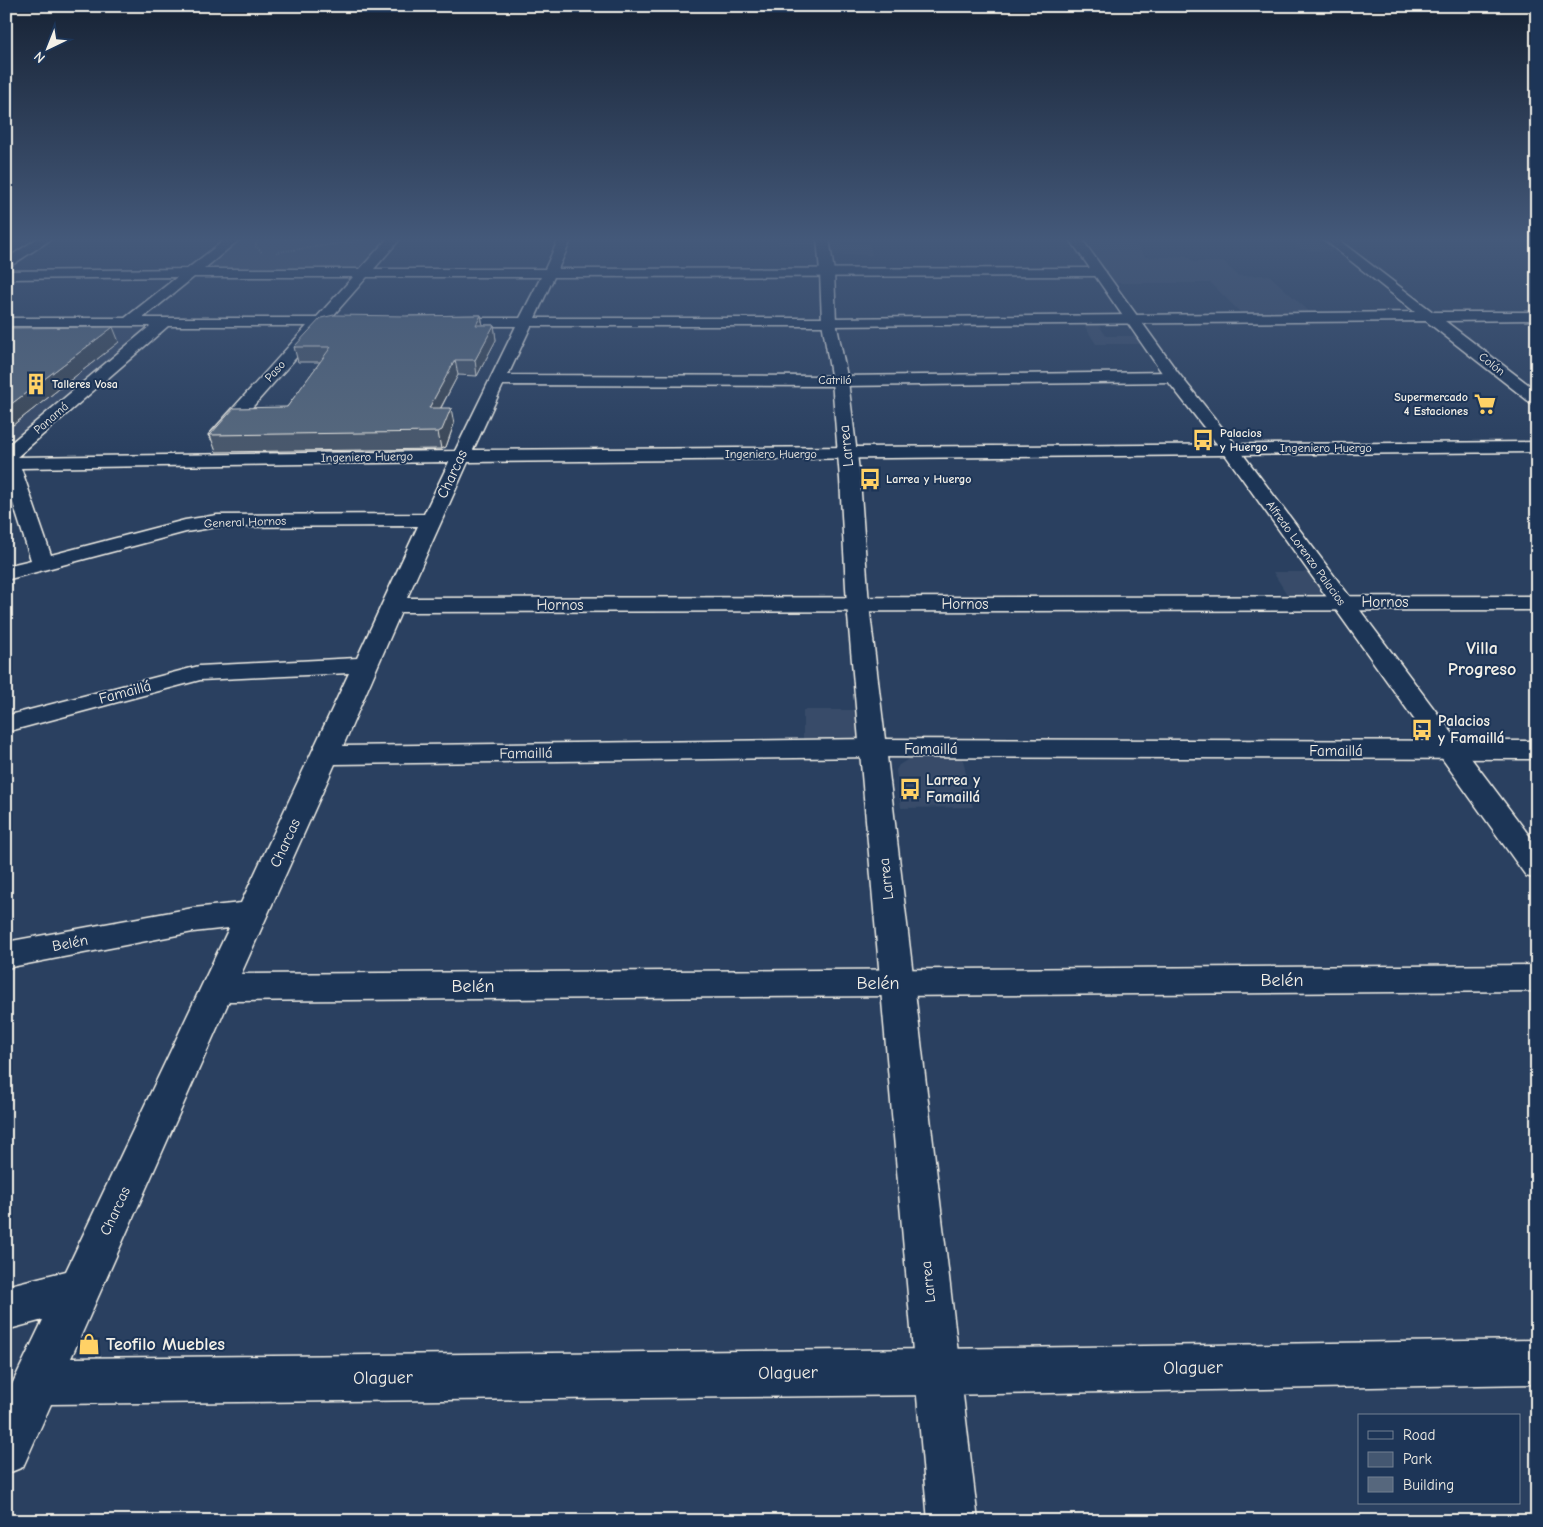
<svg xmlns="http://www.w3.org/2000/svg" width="1543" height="1527" viewBox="0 0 1543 1527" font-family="'Comic Neue',sans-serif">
<rect width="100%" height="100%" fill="#2a4060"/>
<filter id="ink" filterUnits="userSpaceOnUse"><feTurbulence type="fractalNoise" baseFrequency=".02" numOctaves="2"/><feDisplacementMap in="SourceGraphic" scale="10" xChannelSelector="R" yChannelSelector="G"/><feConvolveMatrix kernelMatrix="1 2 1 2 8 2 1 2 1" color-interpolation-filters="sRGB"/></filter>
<g filter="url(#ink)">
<!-- built -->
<g fill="#374c69">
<rect x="778" y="238" width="40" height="6"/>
<path d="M1085 238H1131L1145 257 1187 256 1194 262H1224L1238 276 1269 275 1312 314H1242L1211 283H1114L1095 256Z"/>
<path d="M1290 238 1316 240 1333 251 1301 250Z"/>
<path d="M827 244H869L872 255H829Z"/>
<path d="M1082 322H1097L1106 336H1139L1145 344H1096Z"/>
<path d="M6 326H135L144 330 143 333 6 449Z"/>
<path d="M1273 572H1310L1324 592V594L1320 596H1288Z"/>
<path d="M803 710H860L861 737 858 740 803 741Z"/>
<path d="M962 755 973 807 901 808 896 770 899 765 913 756Z"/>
</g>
<!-- green -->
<path fill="#445771" stroke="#9ca4ac" d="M238 238H387L360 269 200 271Z"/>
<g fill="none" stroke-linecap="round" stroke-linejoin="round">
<!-- minor casing -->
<g stroke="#f4f1e8" stroke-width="3">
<g id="minor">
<path d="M38 238H53L6 269V259Z"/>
<path d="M227 238H241L204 269H360L388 238H401L374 269H545L559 238H572L558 269 1099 268 1106 272 1099 276 554 277 535 318H829L1415 312 1322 238H1336L1433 312H1537V320L1445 321 1537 391V404L1531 403 1426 321 829 326H531L508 375 840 376 1173 372 1179 374 1181 377 1179 380 1173 382 840 386 503 385 473 450 1537 442V452L468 462 407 598 1537 596V610L401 612 343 746 873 739 1537 741V759L873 757 335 764 241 974 1537 965V991L229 1001 71 1358 937 1349 1537 1340V1384L937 1395 51 1404 23 1467 6 1474V1397L43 1320 6 1330V1286L66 1271 229 928 193 932 6 968V942L193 908 241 903 349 673 200 680 6 732V716L199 666 357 658 418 526 217 527 186 532 6 580V566L31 560 6 481V447L150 326H6V318H125L177 277 6 279V271L187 269ZM194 277H353L316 318H143ZM367 277H541L520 318H446L441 319 439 322 441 325 446 326H516L455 451 17 457 168 326H307L209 435 212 439 218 440 224 439 324 326 360 325 362 322 360 319 331 318ZM449 462 424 514 217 515 185 520 51 555 21 468Z"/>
</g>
</g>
<!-- tertiary casing -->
<g stroke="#f4f1e8" stroke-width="3">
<g id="tertiary">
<path d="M817 238H829L834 272 836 322 848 381 860 479 869 605 978 1521H928L847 605 840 479 832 381 822 322 820 272Z"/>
<path d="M1069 238H1081L1179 374 1236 445 1537 846V879L1526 876 1224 453 1167 380Z"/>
</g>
</g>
<!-- path -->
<g stroke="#f4f1e8" stroke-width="2" stroke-dasharray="0.5 2" stroke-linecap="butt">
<path d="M260 238 255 246 263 253"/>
<path d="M332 244 339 238"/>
<path d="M277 252 365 240"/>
</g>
<!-- minor -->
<use href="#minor" fill="#1d3557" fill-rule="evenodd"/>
<!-- tertiary -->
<use href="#tertiary" fill="#1d3557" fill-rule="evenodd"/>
</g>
<!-- wall -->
<g fill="#4a596c" stroke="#f4f1e8">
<path d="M481 315 483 325H494L496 340 477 376 458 375 441 408 454 424 446 447 441 449 216 452 210 435 287 407 320 362H298L294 347 408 316Z"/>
<path d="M6 328 119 342 13 425H6Z"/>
</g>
<!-- shaded-wall -->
<g fill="#3c4858" stroke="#f4f1e8">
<path d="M481 315 483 330 476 325Z"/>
<path d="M494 325 496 340 477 376 475 360Z"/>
<path d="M113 327 119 342 13 425 6 410V408Z"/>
<path d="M455 360 458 375 432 424 429 408Z"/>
<path d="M451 408 454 424 446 447 441 449 438 432Z"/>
</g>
<!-- building -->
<g fill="#56677d" stroke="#f4f1e8">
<path d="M334 315 408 316 481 315 476 325H494L475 360H455L429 408H451L442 430 438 432 210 435 234 408 287 407 331 347H294L321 318Z"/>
<path d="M113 327 6 408V328Z"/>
</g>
</g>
<!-- sky -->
<linearGradient id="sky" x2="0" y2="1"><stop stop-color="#172335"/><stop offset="0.53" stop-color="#44597a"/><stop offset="1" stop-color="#44597a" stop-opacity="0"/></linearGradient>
<rect width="1543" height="452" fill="url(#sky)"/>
<!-- icons -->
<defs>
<g id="building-bare" transform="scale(1.725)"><path d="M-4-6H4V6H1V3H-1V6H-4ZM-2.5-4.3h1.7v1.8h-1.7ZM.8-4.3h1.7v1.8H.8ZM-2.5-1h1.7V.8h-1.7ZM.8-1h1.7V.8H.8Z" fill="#ffd166" stroke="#1d3557" stroke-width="2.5" paint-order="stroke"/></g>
<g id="supermarket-bare" transform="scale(1.725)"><path d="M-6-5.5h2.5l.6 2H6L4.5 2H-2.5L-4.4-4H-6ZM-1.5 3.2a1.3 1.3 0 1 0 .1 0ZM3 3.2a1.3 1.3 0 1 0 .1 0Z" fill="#ffd166" stroke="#1d3557" stroke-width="2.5" paint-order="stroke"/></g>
<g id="bus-bare" transform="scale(1.725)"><path d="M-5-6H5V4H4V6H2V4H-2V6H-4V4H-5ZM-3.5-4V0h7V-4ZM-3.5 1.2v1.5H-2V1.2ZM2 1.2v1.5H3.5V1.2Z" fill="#ffd166" stroke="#1d3557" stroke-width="2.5" paint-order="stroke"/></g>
<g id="shop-bare" transform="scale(1.725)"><path d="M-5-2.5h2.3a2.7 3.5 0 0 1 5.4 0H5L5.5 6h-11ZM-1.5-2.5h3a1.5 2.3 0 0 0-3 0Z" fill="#ffd166" stroke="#1d3557" stroke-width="2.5" paint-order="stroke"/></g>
</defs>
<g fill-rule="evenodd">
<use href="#building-bare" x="36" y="384"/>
<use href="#supermarket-bare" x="1485" y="404"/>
<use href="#bus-bare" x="1203" y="440"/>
<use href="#bus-bare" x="870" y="479"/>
<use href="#bus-bare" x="1422" y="730"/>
<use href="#bus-bare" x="910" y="789"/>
<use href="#shop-bare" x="89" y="1344"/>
</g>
<g text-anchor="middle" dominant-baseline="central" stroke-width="4" stroke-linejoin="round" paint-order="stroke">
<!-- far-street labels -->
<g font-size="12" fill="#f4f1e8" stroke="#1d3557">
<text transform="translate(1492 364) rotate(38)">Colón</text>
<text transform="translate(275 371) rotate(-48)">Paso</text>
<text x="835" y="380">Catriló</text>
<text transform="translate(51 418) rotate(-41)">Panamá</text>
<text x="1326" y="448">Ingeniero Huergo</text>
<text x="771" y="454">Ingeniero Huergo</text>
<text transform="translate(367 457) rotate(-1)">Ingeniero Huergo</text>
<text transform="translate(245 522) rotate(-2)">General Hornos</text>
<text transform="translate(1306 553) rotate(54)">Alfredo Lorenzo Palacios</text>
</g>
<!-- far-poi labels -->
<g font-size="12" font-weight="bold" fill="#f4f1e8" stroke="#1d3557" text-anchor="start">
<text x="52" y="384">Talleres Vosa</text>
<text x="1468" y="397" text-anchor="end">Supermercado<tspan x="1468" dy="14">4 Estaciones</tspan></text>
<text x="1220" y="433">Palacios<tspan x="1220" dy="14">y Huergo</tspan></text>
<text x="886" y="479">Larrea y Huergo</text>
</g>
<!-- street labels -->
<g font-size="15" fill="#f4f1e8" stroke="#1d3557">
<text transform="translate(846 446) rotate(-96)">Larrea</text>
<text transform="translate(452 474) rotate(-65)">Charcas</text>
<text x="1385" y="602">Hornos</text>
<text x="965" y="604">Hornos</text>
<text x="560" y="605">Hornos</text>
<text transform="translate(125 692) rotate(-15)">Famaillá</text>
<text x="931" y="749">Famaillá</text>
<text x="1336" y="751">Famaillá</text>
<text transform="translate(526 753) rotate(-1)">Famaillá</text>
<text transform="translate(285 843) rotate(-65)">Charcas</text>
<text transform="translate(886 879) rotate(-96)">Larrea</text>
<text transform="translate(70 943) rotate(-11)">Belén</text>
<text transform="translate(115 1211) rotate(-65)">Charcas</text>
<text transform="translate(928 1282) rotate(-96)">Larrea</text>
</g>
<!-- poi labels -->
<g font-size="15" font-weight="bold" fill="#f4f1e8" stroke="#1d3557" text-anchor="start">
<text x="1438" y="721">Palacios<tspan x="1438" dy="17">y Famaillá</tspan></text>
<text x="926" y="780">Larrea y<tspan x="926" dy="17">Famaillá</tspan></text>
</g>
<!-- quarter labels -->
<g font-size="18" font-weight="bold" fill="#f4f1e8" stroke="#1d3557">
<text x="1482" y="648">Villa<tspan x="1482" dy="21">Progreso</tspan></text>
</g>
<!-- near-street labels -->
<g font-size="18" fill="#f4f1e8" stroke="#1d3557">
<text x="1282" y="980">Belén</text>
<text x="878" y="983">Belén</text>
<text x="473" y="986">Belén</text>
<text transform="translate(1193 1368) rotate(-1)">Olaguer</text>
<text transform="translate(788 1373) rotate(-1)">Olaguer</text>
<text transform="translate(383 1378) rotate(-1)">Olaguer</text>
</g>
<!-- near-poi labels -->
<g font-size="18" font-weight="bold" fill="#f4f1e8" stroke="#1d3557" text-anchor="start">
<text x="106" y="1344">Teofilo Muebles</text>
</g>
</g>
<!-- margin -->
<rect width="1543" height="1527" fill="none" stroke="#1d3557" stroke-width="25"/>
<rect x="12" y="12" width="1518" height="1502" fill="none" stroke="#f4f1e8" stroke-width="2" filter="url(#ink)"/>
<!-- legend -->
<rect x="1358" y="1414" width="162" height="90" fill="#1d3557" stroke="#738091"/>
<rect x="1368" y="1431" width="25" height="8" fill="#1d3557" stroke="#738091"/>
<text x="1403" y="1440" font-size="15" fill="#f4f1e8">Road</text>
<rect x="1368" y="1452" width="25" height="15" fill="#445771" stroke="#738091"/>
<text x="1403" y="1464" font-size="15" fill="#f4f1e8">Park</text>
<rect x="1368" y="1477" width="25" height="15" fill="#56677d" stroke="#738091"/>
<text x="1403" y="1490" font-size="15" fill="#f4f1e8">Building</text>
<!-- north arrow -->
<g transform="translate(48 48) rotate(223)" stroke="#1d3557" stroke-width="4" paint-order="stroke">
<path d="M0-4L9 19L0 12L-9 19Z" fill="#f4f1e8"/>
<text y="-8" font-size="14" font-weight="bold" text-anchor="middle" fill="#f4f1e8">N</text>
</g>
</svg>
